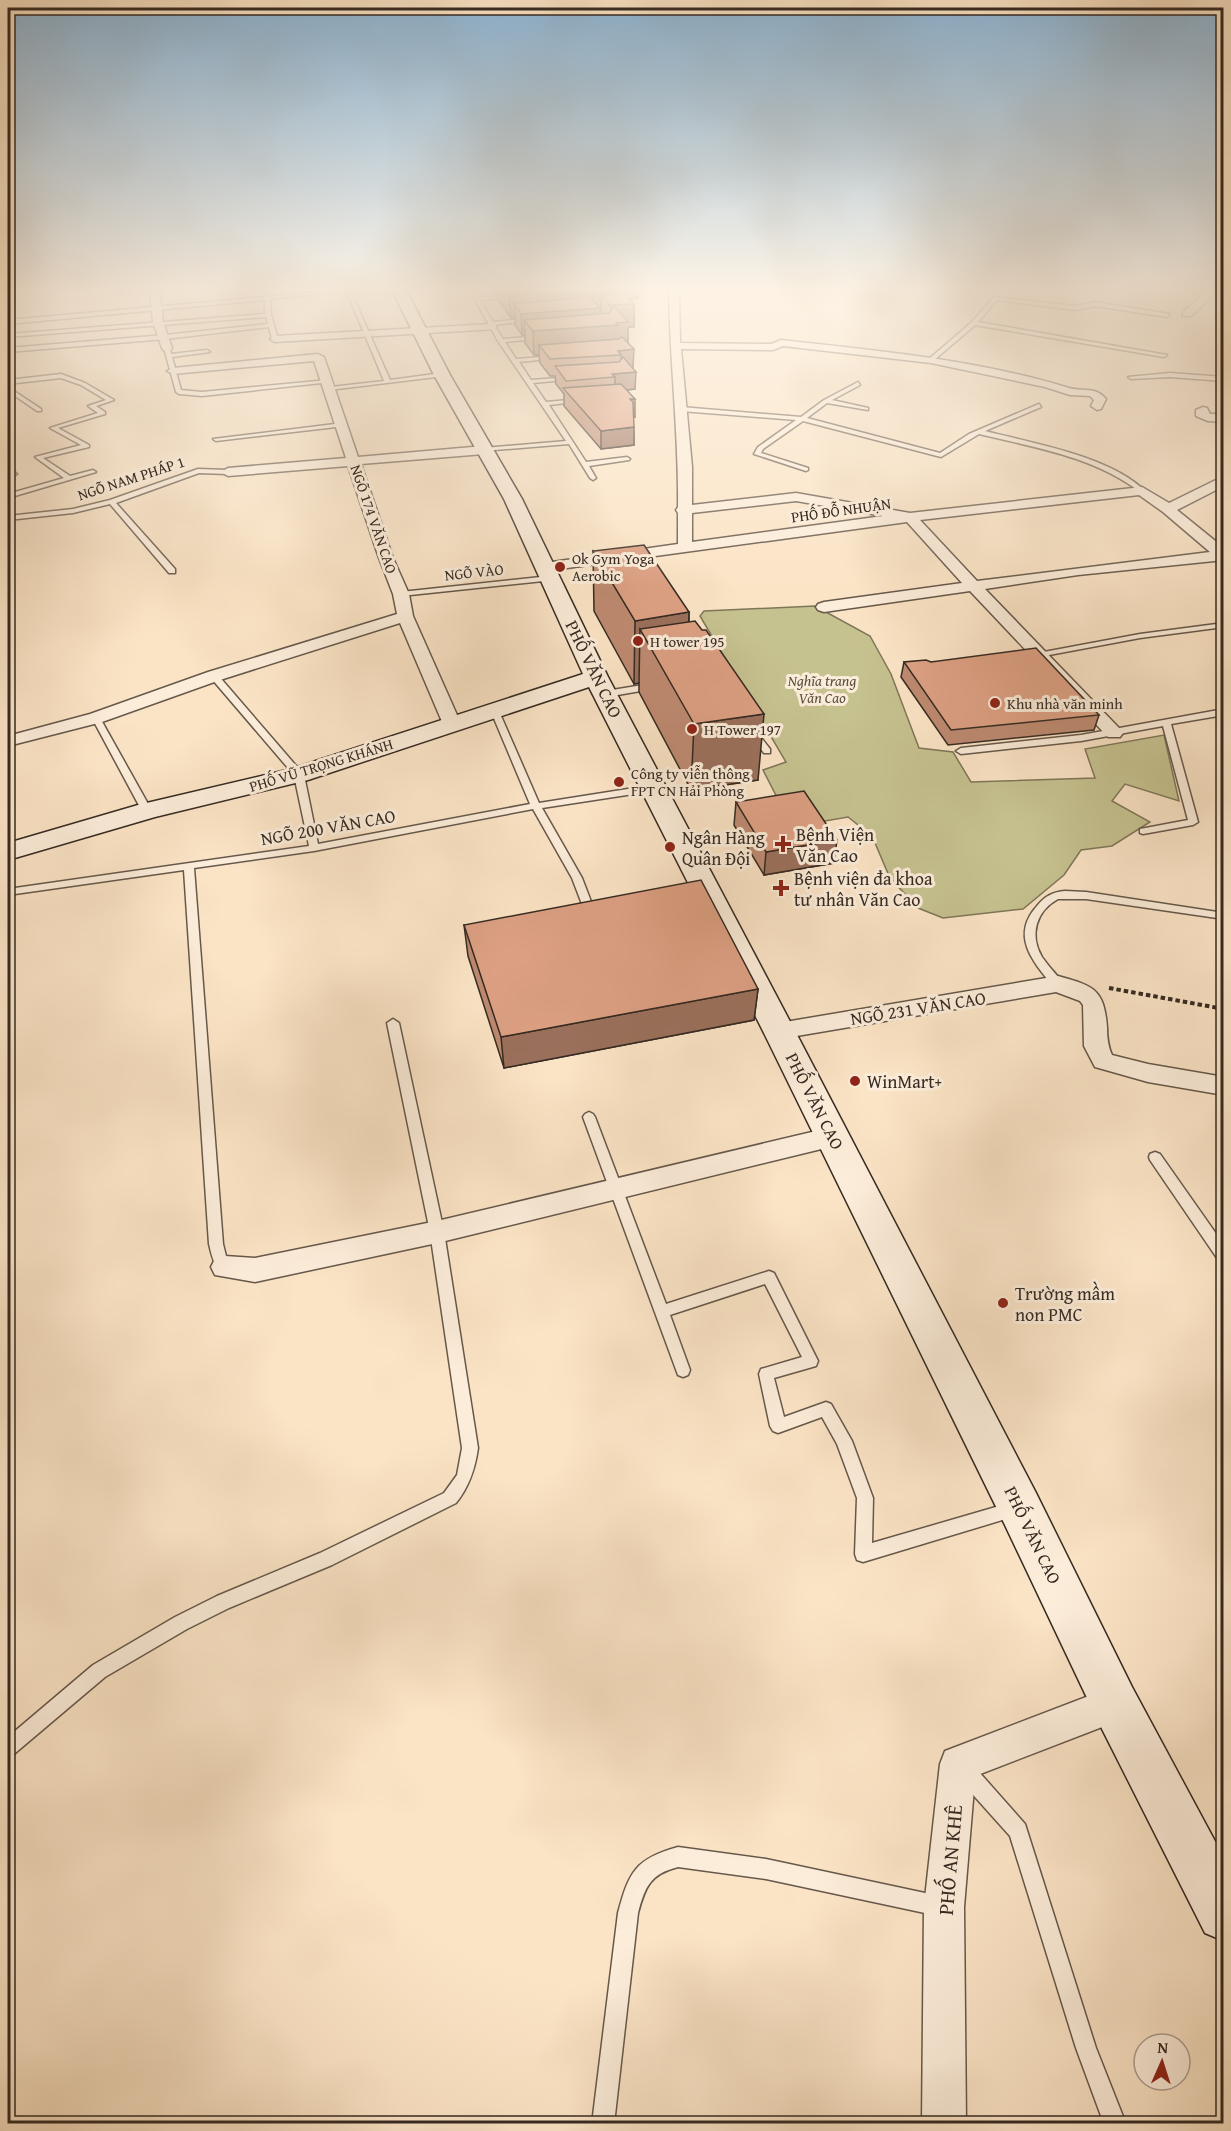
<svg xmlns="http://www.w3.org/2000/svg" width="1231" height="2131" viewBox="0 0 1231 2131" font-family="'Gentium Book Plus',serif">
<rect width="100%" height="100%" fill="#fbe4c6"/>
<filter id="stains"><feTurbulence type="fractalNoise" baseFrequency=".00333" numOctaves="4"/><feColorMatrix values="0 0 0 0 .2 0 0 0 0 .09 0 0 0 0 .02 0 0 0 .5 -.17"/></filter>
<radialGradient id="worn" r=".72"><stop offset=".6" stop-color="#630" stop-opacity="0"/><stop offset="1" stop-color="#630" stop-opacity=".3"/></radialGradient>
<!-- green -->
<path fill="#c6c290" stroke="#7e7659" stroke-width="1.5" d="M815 606 870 636 891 674 919 748 953 752 971 782 1095 778 1085 749 1164 735 1179 801 1125 784 1112 801 1150 822 1112 846 1081 850 1064 875 1023 909 943 918 918 908 890 878 872 836 848 817 796 826 782 807 763 770 786 762 700 616 704 611Z"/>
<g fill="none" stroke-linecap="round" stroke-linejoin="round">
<!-- lane casing -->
<g stroke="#66584b" stroke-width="3">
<g id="lane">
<path d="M321 292H340L270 299 271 315 278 339 275 341 272 339 269 327 165 339 8 352V348L165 335 268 324 266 317 8 337V334L265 314V300L8 324V320Z"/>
<path d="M347 292H351L390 380 442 373 444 376 329 390 331 387 384 381Z"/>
<path d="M471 292H475L478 297 515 295 517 296 480 300 493 322 531 318 534 320 494 325 503 339 542 336 545 338 505 342 516 359 555 356 558 358 519 362 531 380 572 377 575 379 533 383 546 402 580 399 583 401 549 405 586 462 627 457 630 459 629 460 589 466 596 478 593 480 590 478 569 444 482 451V449L484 448 566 441 498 341Z"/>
<path d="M994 297 1076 306 1095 302 1169 314 1167 317 1095 306 1076 310 997 300 978 322 1167 355 1164 357 975 325 933 361H929V359L972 322Z"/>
<path d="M167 346 170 348 171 354 207 350 210 352 172 357 181 390 202 392 328 380 331 382 202 396 179 394 176 392 164 348Z"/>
<path d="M1170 373 1224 377V381L1170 377 1131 379 1128 377Z"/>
<path d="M61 374 85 383 114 400 96 406 105 412V414L58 428 89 445V447L43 458 70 476 93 470 96 472 8 498V494L64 478 35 457 81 445 50 428 98 413 88 406 106 400 81 385 61 378 8 384V380Z"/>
<path d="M858 382 860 385 832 400 868 408V410L827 403 807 418 940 453 969 434 1039 404 1041 407 985 431C1032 443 1110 456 1145 491L1140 492C1095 457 1033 447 979 434L941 457 803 421 763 449 761 453 808 468V470L806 471 754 454 758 447 796 420 681 411 678 409 681 407 801 417 824 400Z"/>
<path d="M8 387 41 409V411H37L8 391Z"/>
<path d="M343 423 345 426 216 441 213 439Z"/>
<path d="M8 466 17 474 8 479V475L10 474 8 471Z"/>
<path d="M198 469 228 470 231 472 228 474 199 473 116 503 175 569V573H169L110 504 73 513 8 520V516L73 509 110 500Z"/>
<path d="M550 576H553V580L401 596 397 594 401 592Z"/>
<path d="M1224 623V627L1140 638 1033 658 1029 656 1033 654 1140 634Z"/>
<path d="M211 674H217L304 775 318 844 530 804 490 709 494 706 498 709 539 803 653 785 658 788 653 791 542 808 582 878 595 912 590 915 585 912 572 878 533 809 314 851 194 868 223 1244 226 1256 232 1267 230 1271C215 1275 212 1256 209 1244L184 870 8 895V889L309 846 294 775 211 678Z"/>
<path d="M655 683 658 684V688L606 697 602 694 606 691Z"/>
<path d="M1224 709V715L1171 724 1198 822 1193 825 1143 834 1140 833V829L1188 820 1163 726 1081 741 961 754 956 751 961 748 1081 735Z"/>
<path d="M96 715 100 718 152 811 150 813H144L142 811 92 718Z"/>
<path d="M752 729 755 730 770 749V753H764L749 734 748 732Z"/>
<path d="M1065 891 1086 892 1224 913V919L1086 899H1058C1036 911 1029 935 1042 957 1049 967 1057 975 1064 984L1058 988 1054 987C1033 962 1010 936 1037 906 1045 896 1053 892 1065 891Z"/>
<path d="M393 1019 399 1023 444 1232 478 1448C475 1469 469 1487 456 1503L332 1565 229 1608 187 1629 105 1677 14 1754 8 1757V1737L93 1665 175 1617 217 1596 320 1553 444 1493 457 1475 462 1448 430 1232 387 1023Z"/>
<path d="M589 1112 593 1114 595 1117 666 1304 769 1271 774 1273 818 1361 816 1366 774 1378 784 1417 826 1402 831 1404 852 1441 873 1498 872 1543 1013 1502 1019 1505 1021 1510 1019 1515 863 1562 857 1560 855 1554 857 1498 837 1444 822 1417 778 1433 773 1431 770 1426 759 1374 761 1369 802 1357 765 1284 670 1315 690 1370 688 1375 683 1377 678 1375 583 1117 585 1114Z"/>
<path d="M1155 1152 1160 1154 1224 1245V1262L1219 1261 1150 1160 1149 1157 1150 1154Z"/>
<path d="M965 1762 972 1764 1025 1824 1096 2048 1126 2124H1104L1076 2048 1010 1836 958 1778 956 1771 958 1764Z"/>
<path d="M678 1847 766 1859 939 1896 946 1899 949 1906 946 1913 939 1916 766 1879 678 1867C650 1874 645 1887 638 1913L614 2124H592L618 1913C629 1872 635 1859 678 1847Z"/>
</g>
</g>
<!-- street casing -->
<g stroke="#66584b" stroke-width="3">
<g id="street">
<path d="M150 292H160L163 322 172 348 171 350H163L162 348 153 322Z"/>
<path d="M669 292H679L680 343 771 344 781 340C878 351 975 359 1069 388 1083 392 1095 386 1106 399L1101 409 1097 410 1091 406 1094 400 1090 396 1070 395 1045 387 931 363 783 346 773 350 681 349 692 467V505L796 493 910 513 1142 487 1169 503 1224 476V486L1177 510 1224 548V560L1078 575 985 589 1120 729 1123 733 1120 737H1108L970 591 824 612 818 610 816 607 818 604 824 602 962 583 907 522 545 571 540 570 538 567 545 563 678 544V513L676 510 678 507C679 435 670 364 669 292ZM1139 495 1163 512 1210 552 977 581 920 520ZM796 501 883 516 692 542V513Z"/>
<path d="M1193 292H1209L1214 295 1191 316H1183V312L1202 296Z"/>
<path d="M492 324 496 325V329L275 342 270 339 275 336Z"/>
<path d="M318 354 324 357 358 457 484 446 490 450 484 454 361 464 393 558 409 594 413 616 461 724 458 728H446L443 724 400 623 220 680 102 722 8 746V736L90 714 208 672 397 614 393 594 379 558 348 466 228 476 221 472 228 468 346 458 314 361 173 374 167 371 173 368Z"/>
<path d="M1203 407 1207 408 1210 414H1224V422L1208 421 1196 416V410Z"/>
<path d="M1058 976C1094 986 1104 989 1107 1027 1107 1038 1108 1046 1112 1055L1148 1064 1224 1077V1095L1148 1082 1095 1067 1084 1046 1083 1005 1080 1001 1056 992 779 1039 771 1037 767 1031 771 1025 779 1023Z"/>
<path d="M833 1127 842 1130 846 1137 842 1144 437 1243 255 1282 215 1275 211 1267 215 1259 225 1256 255 1258 437 1221Z"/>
<path d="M1115 1686 1128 1691 1133 1704 1128 1717 975 1776 964 1907 966 2124H922L924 1907 940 1764 945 1751Z"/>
</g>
</g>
<!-- secondary casing -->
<g stroke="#352a22" stroke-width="3">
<path id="secondary" d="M393 292H407L450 375 522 499 608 677 795 1031 1036 1493 1132 1687 1224 1858V1941L1205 1933 1098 1721 1004 1523 763 1031 589 687 308 780 155 817 8 860V843L138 805 291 769 583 674 504 499 434 375Z"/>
</g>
<!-- path -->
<path stroke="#352a22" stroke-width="4" stroke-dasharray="4.5 3" stroke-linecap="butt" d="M1109 988 1224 1009"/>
<!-- lane -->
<use href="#lane" fill="#fcedda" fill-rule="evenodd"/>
<!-- street -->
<use href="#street" fill="#fcedda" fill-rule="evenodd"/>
<!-- secondary -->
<use href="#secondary" fill="#fcedda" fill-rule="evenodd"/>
</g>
<!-- wall -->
<g fill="#be8a71" stroke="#352a22" stroke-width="1.5">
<path d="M493 292H638V298L630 299 634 304V327H628V344L633 367H631L635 389 627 390 635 417H633L634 445 601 449 564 406V394L556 384 555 376H550L540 363 539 355H534L525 343V335H522L515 325V318H511L499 301 498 294H494Z"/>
<path d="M593 551 689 612V622L758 780 691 790 639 692V683L634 684 594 611Z"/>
<path d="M904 662H931L1099 715 1094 730 948 745 901 677Z"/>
<path d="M736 802 834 863 764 875 734 825Z"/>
<path d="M464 925 758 989 754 1020 504 1068 468 956Z"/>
</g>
<!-- shaded-wall -->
<g fill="#9b705c" stroke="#352a22" stroke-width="1.5" fill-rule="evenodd">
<path d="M560 292H638V298L617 300 634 304V327H628V346L539 345V355H534L533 331 524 320 525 335H522L521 314 514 304 515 318H511L509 296ZM601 295 613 308 600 326V311H601Z"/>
<path d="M634 349 633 367 621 368V355L618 351Z"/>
<path d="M636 372 635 389 615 391V377L612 374Z"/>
<rect x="630" y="399" width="5" height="18"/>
<path d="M634 427V445L601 449V431Z"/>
<path d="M689 612 687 675 640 629 639 683 634 684 635 621Z"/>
<path d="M764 714 758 780 691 790 694 724Z"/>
<path d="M837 840 834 863 764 875 766 852Z"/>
<path d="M758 989 754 1020 504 1068 501 1037Z"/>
</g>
<!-- building -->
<g fill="#dda083" stroke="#352a22" stroke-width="1.5">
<path d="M507 292H560L509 296Z"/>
<path d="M624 293 634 304 613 305 628 322 616 323 618 325 533 331 524 320 609 313 613 308 601 295Z"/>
<path d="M590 297 600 308 521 314 514 304Z"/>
<path d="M622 337 634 349 618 351 621 355 550 359 539 345 619 339Z"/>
<path d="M623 357 636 372 612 374 615 377 566 381 555 366 619 362Z"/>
<path d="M621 384 635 399H630L633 402 634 427 601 431 563 388Z"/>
<path d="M644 545 689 612 635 621 593 551Z"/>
<path d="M695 621 702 630H706L764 714 694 724 640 629Z"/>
<path d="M1036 648 1099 715 951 730 904 662 926 660 931 662Z"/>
<path d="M804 791 837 840 766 852 736 802Z"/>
<path d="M701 880 758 989 501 1037 464 925Z"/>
</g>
<!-- sky -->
<linearGradient id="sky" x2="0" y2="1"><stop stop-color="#8db7d8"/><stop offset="0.49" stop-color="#fdf3e5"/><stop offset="1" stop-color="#fdf3e5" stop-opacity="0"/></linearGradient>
<rect width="1231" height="590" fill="url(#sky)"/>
<!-- markers -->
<g fill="#8f2418" stroke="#fcedda" stroke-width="2">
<circle cx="560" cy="567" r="6"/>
<circle cx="638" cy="641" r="6"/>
<circle cx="995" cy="703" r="6"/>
<circle cx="692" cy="729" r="6"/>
<circle cx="619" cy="782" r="6"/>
<path d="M780 835h6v6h6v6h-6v6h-6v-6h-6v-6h6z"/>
<circle cx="670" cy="847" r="6"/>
<path d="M778 879h6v6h6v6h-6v6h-6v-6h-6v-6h6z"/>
<circle cx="855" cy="1081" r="6"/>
<circle cx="1003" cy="1303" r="6"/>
</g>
<g text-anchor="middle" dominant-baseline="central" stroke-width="6" stroke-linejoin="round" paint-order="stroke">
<!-- far-street labels -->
<g font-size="15" fill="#352a22" stroke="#fcedda">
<text transform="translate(131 478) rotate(-18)">NGÕ NAM PHÁP 1</text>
<text transform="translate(841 510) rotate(-8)">PHỐ ĐỖ NHUẬN</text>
<text transform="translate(374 519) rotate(71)">NGÕ 174 VĂN CAO</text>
<text transform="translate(474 572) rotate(-6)">NGÕ VÀO</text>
<text transform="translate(321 765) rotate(-17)">PHỐ VŨ TRỌNG KHÁNH</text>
</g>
<!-- far-poi labels -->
<g font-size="15" fill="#352a22" stroke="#fcedda" text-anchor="start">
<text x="572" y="558">Ok Gym Yoga<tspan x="572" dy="17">Aerobic</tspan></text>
<text x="650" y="641">H tower 195</text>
<text x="1007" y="703">Khu nhà văn minh</text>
<text x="704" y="729">H Tower 197</text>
<text x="631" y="773">Công ty viễn thông<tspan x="631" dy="17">FPT CN Hải Phòng</tspan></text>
</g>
<!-- far-park labels -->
<g font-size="15" font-style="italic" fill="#59503e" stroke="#fcedda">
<text x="822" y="680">Nghĩa trang<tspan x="822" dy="17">Văn Cao</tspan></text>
</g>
<!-- street labels -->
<g font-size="18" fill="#352a22" stroke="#fcedda">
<text transform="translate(594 669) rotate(64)">PHỐ VĂN CAO</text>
<text transform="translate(328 827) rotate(-10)">NGÕ 200 VĂN CAO</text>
<text transform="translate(918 1008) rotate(-9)">NGÕ 231 VĂN CAO</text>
<text transform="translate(815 1101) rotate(63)">PHỐ VĂN CAO</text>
<text transform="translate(1033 1535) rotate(64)">PHỐ VĂN CAO</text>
</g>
<!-- poi labels -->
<g font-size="18" fill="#352a22" stroke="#fcedda" text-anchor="start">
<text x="796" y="834">Bệnh Viện<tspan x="796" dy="21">Văn Cao</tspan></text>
<text x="682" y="837">Ngân Hàng<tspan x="682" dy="21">Quân Đội</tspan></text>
<text x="794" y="878">Bệnh viện đa khoa<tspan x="794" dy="21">tư nhân Văn Cao</tspan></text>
<text x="867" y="1081">WinMart+</text>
<text x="1015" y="1293">Trường mầm<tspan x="1015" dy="21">non PMC</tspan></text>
</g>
<!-- near-street labels -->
<g font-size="21" fill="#352a22" stroke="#fcedda">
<text transform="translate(950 1860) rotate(-85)">PHỐ AN KHÊ</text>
</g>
</g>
<!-- margin -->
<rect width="1231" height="2131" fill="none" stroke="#fbe4c6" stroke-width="30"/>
<rect x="9" y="9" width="1213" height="2113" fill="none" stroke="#352a22" stroke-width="3"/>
<rect x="15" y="15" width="1201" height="2101" fill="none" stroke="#352a22" stroke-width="1.5"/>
<!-- north arrow -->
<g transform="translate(1162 2062) rotate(3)"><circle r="28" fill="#fcedda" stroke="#ac9f90" stroke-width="1.5"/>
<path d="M0-4.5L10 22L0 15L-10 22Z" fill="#8f2418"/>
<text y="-9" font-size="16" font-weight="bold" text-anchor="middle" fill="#352a22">N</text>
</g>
<rect width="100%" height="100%" filter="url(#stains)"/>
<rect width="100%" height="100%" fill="url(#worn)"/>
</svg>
